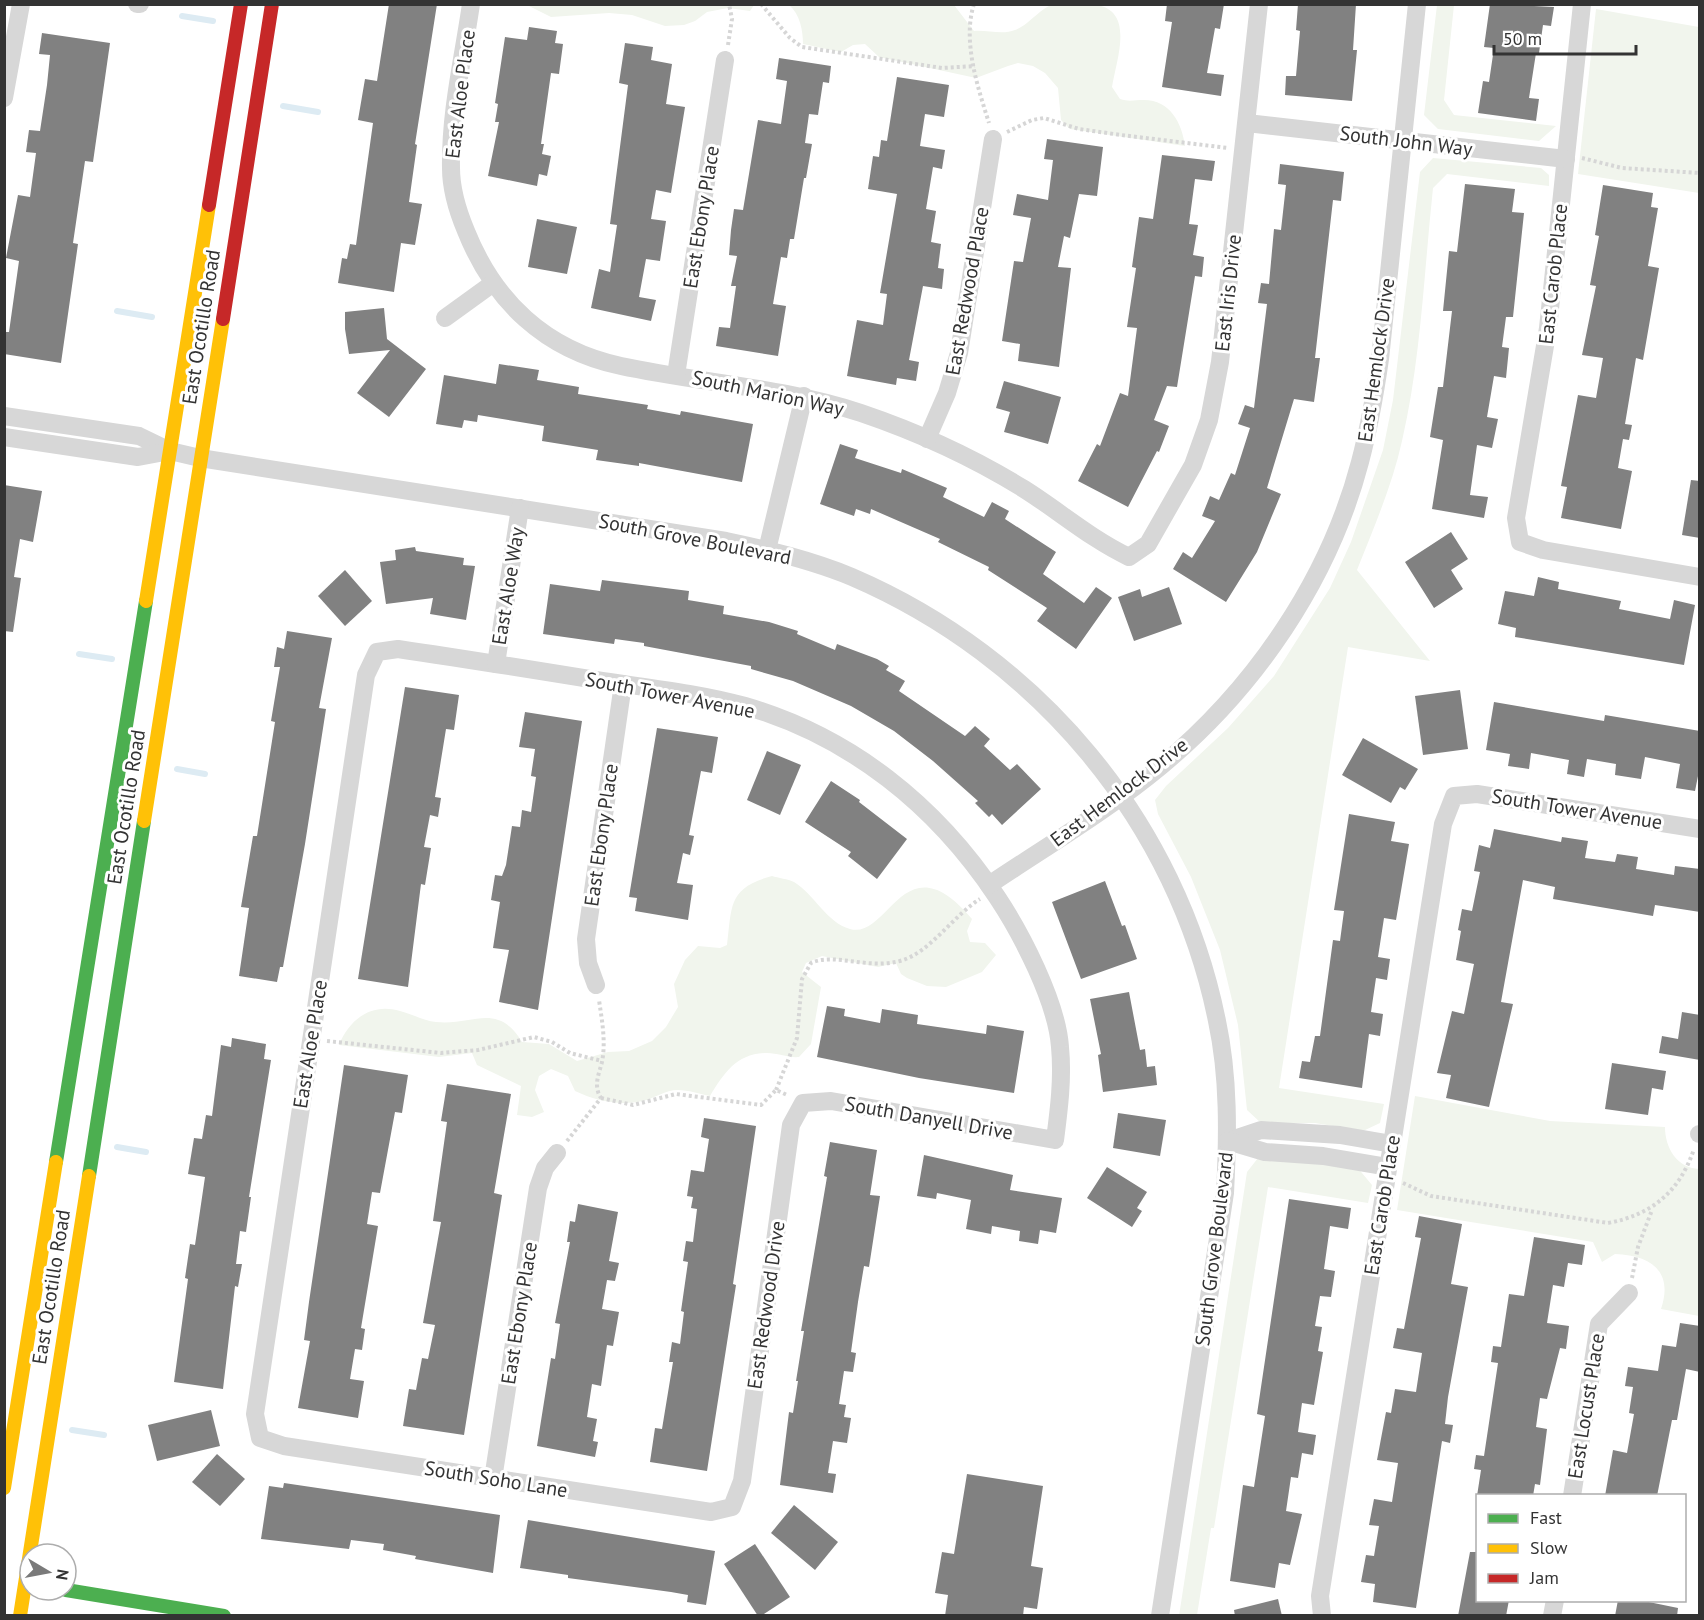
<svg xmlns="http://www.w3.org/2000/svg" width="1704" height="1620" viewBox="0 0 1704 1620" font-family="'PT Sans',sans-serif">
<rect width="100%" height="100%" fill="#fff"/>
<!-- green -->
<g fill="#f1f5ed">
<path d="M527 5H754L750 11 728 8 707 12 695 21 684 25 665 26 632 15 609 13 551 17Z"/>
<path d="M789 5H954L974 31C988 30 1003 35 1015 30 1027 26 1037 12 1049 6 1058 1 1075 4 1086 4 1138 4 1117 56 1112 87L1120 99C1129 102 1134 100 1144 100 1170 100 1182 123 1185 146L1070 129 1061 120 1058 88 1045 73 1033 66 1018 63 1008 66 976 78 879 57 865 44 853 45 841 52 803 44C803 31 800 14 789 5Z"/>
<path d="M1437 5H1454L1444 100 1454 115 1556 126 1539 141 1438 129 1424 115Z"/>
<path d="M1596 9 1699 27V193L1578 174Z"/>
<path d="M1433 158 1541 168 1549 175V186L1447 174 1433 188C1424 272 1421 359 1402 441 1392 486 1374 527 1357 570L1430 661 1348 647 1279 1088 1384 1104 1380 1123 1363 1131 1315 1123H1261L1247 1110 1238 1025 1220 950 1191 877 1158 814 1155 800 1166 786 1228 728 1274 676 1330 588 1351 542 1383 450 1393 400 1420 172Z"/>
<path d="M772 876C778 878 788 879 794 882 814 894 827 923 850 929 889 940 904 838 972 919L967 931 970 942 985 943 996 955 982 972 946 987 927 986 907 978 901 974 896 963 878 967 822 956 806 963 802 972 821 987 811 1044 799 1057C788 1058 778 1053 767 1053 737 1053 724 1073 710 1096 700 1094 688 1090 678 1090 665 1090 655 1098 643 1101 619 1106 596 1101 575 1091L568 1076 551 1069 539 1076 535 1090 544 1112 532 1117 517 1115 521 1086 477 1065 472 1053 439 1057 339 1045C349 1020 371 1002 400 1011 412 1014 424 1021 436 1022 473 1026 497 1001 522 1042L549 1044 577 1061 608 1052 629 1051 652 1041 666 1027 678 1007 674 984 685 960 698 946 720 948 727 945C732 905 728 888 772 876Z"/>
<path d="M1415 1096 1550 1121 1665 1127C1665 1148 1677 1168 1699 1169V1316L1661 1309C1674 1271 1650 1255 1615 1254L1602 1262 1593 1242 1397 1210Z"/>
<path d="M1258 1158 1357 1167 1372 1185 1368 1203 1268 1187 1214 1528H1211L1197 1615 1179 1616 1247 1172Z"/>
</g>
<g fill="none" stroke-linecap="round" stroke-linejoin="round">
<!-- stream -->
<g stroke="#ddebf3" stroke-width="6">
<path d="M182 16 213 21"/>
<path d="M283 106 318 112"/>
<path d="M117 311 152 317"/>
<path d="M79 654 112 659"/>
<path d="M177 769 205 774"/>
<path d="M117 1147 146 1152"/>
<path d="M72 1430 104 1435"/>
</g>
</g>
<!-- building -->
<g fill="#818181">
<path d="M389 4H437L415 144 417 145 409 202 422 204 415 245 401 243 394 292 338 283 342 258 347 259 350 244 356 245 373 123 358 120 365 79 377 81Z"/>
<path d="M1167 4H1224L1220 29 1215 28 1207 73 1224 75 1221 96 1162 87 1172 22 1165 21Z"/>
<path d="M1298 4H1356L1353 50H1357L1352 101 1285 95 1286 76H1296L1300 31 1296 30Z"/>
<path d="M1490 4 1554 7 1551 26 1543 25 1539 53H1536L1529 98 1539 99 1536 121 1478 113 1483 81 1489 82 1494 48 1484 47Z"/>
<path d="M529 27 557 31 555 43 563 44 559 74 551 73 541 144H544L542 154 551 156 547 176 539 174 537 186 488 176 499 122H495L498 104 495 103 505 37 527 40Z"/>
<path d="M42 33 110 43 93 162 85 161 73 243 78 244 61 363 4 354V332H9L19 261 6 258 18 195 30 197 36 153 26 152 29 130 40 131 47 85 50 55 39 54Z"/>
<path d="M625 43 653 47 651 60 672 64 666 104 685 107 671 193 656 190 651 219 666 221 660 261 646 259 639 297 656 300 651 321 591 308 599 269 610 272 617 225 610 224 628 85 619 83Z"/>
<path d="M779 58 831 66 829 83 823 82 818 115 809 114 805 143 812 144 806 178H804L794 239H790L787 258 781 257 773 304 786 306 778 356 716 346 719 327 730 328 736 286H731L737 256 729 255 731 230 734 209 743 210 758 120 781 124 787 81 776 79Z"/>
<path d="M897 77 949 85 944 117 925 114 920 146 945 150 942 169 933 167 926 209 936 211 931 242 941 244 938 268 944 269 942 289 923 286 909 360 919 362 916 381 897 378 896 385 847 376 857 320 883 325 887 294 880 293 897 194 868 189 873 156 879 157 881 140 887 141Z"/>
<path d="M1047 139 1103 147 1097 196 1079 194 1070 238 1064 236 1058 267 1071 268 1059 367 1018 361 1020 344 1002 341 1014 261 1023 262 1031 218 1013 215 1017 194 1048 200 1053 160 1044 159Z"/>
<path d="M1162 155 1215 161 1212 181 1195 179 1189 224 1198 225 1193 255 1204 257 1202 277 1195 276 1177 387 1167 386 1154 420 1169 426 1159 452 1157 451 1128 507 1078 481 1097 444 1100 446 1120 393 1128 396 1137 328 1127 327 1136 268 1132 267 1139 217 1153 219Z"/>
<path d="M1280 164 1344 172 1341 201 1333 200 1315 358H1320L1314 402 1294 399 1267 488 1281 494 1257 552 1226 602 1173 569 1183 552 1192 558 1215 521 1202 516 1210 496 1219 500 1231 473 1235 475 1250 428 1238 424 1245 405 1254 408 1267 304 1258 303 1261 283 1269 284 1274 229 1281 230 1286 185 1278 184Z"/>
<path d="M1465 184 1515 189 1512 212 1524 213 1513 317H1506L1502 347 1509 348 1506 378 1494 376 1487 417 1498 419 1492 448 1477 445 1470 495 1488 497 1484 518 1432 509 1443 440 1430 437 1438 387H1443L1452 311H1443L1449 251 1457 252Z"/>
<path d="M1603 185 1653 193 1651 207 1658 208 1648 266 1659 268 1643 360 1636 358 1625 424 1632 425 1629 440 1623 439 1618 468 1632 471 1621 529 1561 518 1567 487 1561 486 1578 395 1596 398 1603 358 1582 355 1596 286 1590 285 1599 236 1595 235Z"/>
<path d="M537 219 577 227 567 274 528 267Z"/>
<path d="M384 308 387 339 426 369 389 417 357 393 390 350 349 354 345 329V312Z"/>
<path d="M499 364 539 370 537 380 579 387 578 394 648 405 647 409 680 415 681 411 753 424 742 482 639 463V466L596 460 598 450 542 441 544 426 478 415 477 422 464 420 462 428 436 424 444 375 496 384Z"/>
<path d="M1004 381 1061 397 1048 444 1004 432 1010 412 996 408Z"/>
<path d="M840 444 858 450 855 458 901 473 902 469 947 488 943 497 984 517 992 502 1009 511 1005 519 1056 552 1043 574 1084 603 1096 587 1112 598 1076 649 1037 621 1047 608 988 570 989 567 938 542 940 539 871 509 870 514 856 509 854 516 820 504Z"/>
<path d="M1691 480 1700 481V538L1682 535Z"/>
<path d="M4 485 42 491 33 542 20 539 14 577 21 578 13 632 4 631Z"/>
<path d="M1451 532 1468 559 1451 570 1463 589 1434 608 1405 562Z"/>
<path d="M415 547 416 551 464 558 463 565 475 566 466 620 430 614 433 598 386 604 380 562 396 560 395 550Z"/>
<path d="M345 570 372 601 345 626 318 596Z"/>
<path d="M1538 577 1559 582 1558 589 1621 601 1619 609 1670 619 1674 600 1695 605 1684 665 1515 637 1516 628 1498 624 1505 591 1534 596Z"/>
<path d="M602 580 689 591 688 600 724 606 723 614 769 622 798 631 797 634 835 650 837 644 877 659 889 666 886 670 905 681 899 691 965 736 975 726 990 739 984 746 1010 770 1017 764 1041 789 1002 825 992 814 989 817 975 803 978 801 933 761 894 731 851 706 793 681 751 669V666L644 646V643L615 639 614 644 543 634 550 584 600 591Z"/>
<path d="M1169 587 1182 624 1134 641 1118 597 1140 589 1142 597Z"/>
<path d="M287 631 332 638 319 708 326 709 305 844 283 967H280L277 982 239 976 249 908 241 907 253 836H257L275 722 271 721 280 667H274L277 647 284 649Z"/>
<path d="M405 687 459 695 454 730 446 729 435 797 441 798 438 817 430 815 424 847 431 848 425 885 421 884 408 987 358 979Z"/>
<path d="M1460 690 1468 749 1423 755 1415 696Z"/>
<path d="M1494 702 1604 721 1605 715 1700 731V766L1695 791 1676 788 1680 764 1645 757 1641 779 1615 775 1616 764 1587 759 1584 777 1567 774 1569 760 1531 753 1529 769 1508 766 1510 754 1486 750Z"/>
<path d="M525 712 582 721 538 1010 499 1002 509 950 493 948 500 902 491 900 495 875 502 876 506 865 512 826 520 827 522 810 531 812 536 777 531 776 535 749 519 747Z"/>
<path d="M657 728 718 737 712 773 701 771 689 835 694 836 690 855 683 853 677 883 693 885 688 920 635 911 637 898 629 897Z"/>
<path d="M1363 738 1418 769 1405 790 1400 787 1391 803 1342 775Z"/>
<path d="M767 751 801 765 780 815 747 800Z"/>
<path d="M831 781 860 800 859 802 907 839 877 879 848 856 851 852 805 822Z"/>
<path d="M1349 814 1395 822 1391 841 1409 844 1396 920 1384 918 1378 957 1390 959 1387 980 1376 978 1371 1012 1383 1014 1380 1036 1369 1034 1362 1088 1299 1078 1302 1061 1310 1062 1315 1036H1320L1333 940 1340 941 1344 911 1334 910Z"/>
<path d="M1494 829 1561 842 1562 837 1588 841 1585 858 1615 862 1617 854 1638 857 1636 869 1674 875 1675 866 1700 869V912L1655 905 1653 916 1553 899 1555 887 1523 880 1501 1002 1513 1004 1489 1107 1446 1098 1451 1075 1437 1073 1452 1011 1464 1014 1474 964 1456 960 1461 931 1458 930 1462 909 1472 911 1480 872 1474 871 1479 845 1490 848Z"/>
<path d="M1105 881 1122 926 1125 925 1137 959 1081 979 1052 902Z"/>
<path d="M1129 992 1140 1050 1145 1049 1147 1067 1155 1066 1157 1085 1103 1092 1098 1055 1101 1054 1090 999Z"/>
<path d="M827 1006 845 1009 844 1016 880 1023 882 1009 918 1015 917 1024 986 1034 987 1025 1024 1031 1014 1093 919 1078 817 1057Z"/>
<path d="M1682 1012 1700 1015V1060L1659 1053 1662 1036 1678 1039Z"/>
<path d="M232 1038 266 1044 264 1059 271 1060 249 1197H251L246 1232 240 1231 236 1264H242L238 1287 235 1286 223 1389 174 1382 188 1279 185 1278 190 1244 195 1245 205 1177 188 1174 194 1138 202 1139 206 1115 212 1116 221 1045 231 1047Z"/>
<path d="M1612 1063 1666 1071 1663 1090 1652 1088 1648 1115 1605 1109Z"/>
<path d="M344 1065 408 1075 402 1113 395 1112 380 1193 372 1192 367 1224 378 1226 361 1328 365 1329 362 1350 355 1349 350 1379 364 1381 358 1418 298 1408 310 1341 304 1340 309 1302Z"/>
<path d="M447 1084 511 1094 494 1193 502 1195 464 1435 403 1426 409 1389 416 1390 422 1358 428 1359 435 1325 423 1323 441 1222 433 1221 447 1122 441 1121Z"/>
<path d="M1118 1113 1166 1120 1160 1156 1113 1148Z"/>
<path d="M704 1118 756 1126 733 1284 736 1285 707 1471 650 1462 655 1428 662 1429 673 1362H669L672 1342 680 1344 684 1312 681 1311 688 1262 683 1261 686 1241 693 1242 697 1209 691 1208 693 1197 687 1196 691 1170 704 1172 709 1139 701 1137Z"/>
<path d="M830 1142 877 1150 870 1195 880 1196 869 1267 864 1266 858 1302 851 1352 856 1353 853 1372 844 1371 839 1404 846 1405 844 1417 851 1418 847 1443 833 1441 828 1473 836 1474 833 1493 780 1485 789 1412 793 1413 798 1381H796L804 1331H801L827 1177 824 1176Z"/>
<path d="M924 1155 1013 1175 1010 1190 1062 1198 1056 1233 1040 1230 1038 1244 1019 1241 1020 1231 992 1226 991 1234 966 1229 971 1200 937 1193 936 1199 917 1196Z"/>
<path d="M1107 1167 1147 1192 1137 1208 1142 1211 1132 1227 1087 1198Z"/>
<path d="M1289 1199 1351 1208 1348 1229 1330 1226 1324 1269 1335 1271 1331 1297 1320 1296 1315 1326 1322 1327 1318 1351 1323 1352 1314 1405 1302 1403 1298 1432 1316 1435 1313 1455 1302 1453 1298 1478 1291 1477 1286 1511 1302 1514 1290 1565 1279 1563 1275 1588 1230 1581 1243 1485 1254 1487 1265 1416 1257 1414Z"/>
<path d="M578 1204 618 1212 609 1261 619 1263 615 1281 607 1280 602 1309 619 1312 613 1346 607 1345 601 1386 592 1384 587 1417 597 1419 593 1441 598 1442 595 1457 537 1446 551 1358 555 1359 560 1324 555 1323 570 1242H567L570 1221 575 1222Z"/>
<path d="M1419 1216 1462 1224 1451 1284 1468 1287 1448 1397 1445 1424 1453 1425 1450 1443 1442 1441 1416 1608 1373 1602 1375 1584 1361 1582 1366 1555 1374 1556 1379 1526 1369 1525 1374 1499 1392 1502 1398 1463 1377 1460 1386 1412 1391 1413 1395 1389 1416 1392 1422 1353 1393 1348 1397 1328 1404 1329 1421 1238 1415 1237Z"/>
<path d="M1534 1237 1585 1245 1582 1265 1568 1263 1564 1287 1553 1285 1547 1323 1569 1326 1566 1349 1560 1348 1547 1399 1540 1398 1536 1427 1547 1429 1540 1485 1535 1484 1533 1496H1477L1481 1470 1474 1469 1476 1455 1484 1456 1498 1363 1491 1362 1493 1346 1501 1347 1509 1294 1524 1296Z"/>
<path d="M1680 1323 1700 1326V1372L1686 1369 1677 1420H1672L1657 1496H1605L1613 1450 1627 1453 1634 1414 1629 1413 1633 1387 1625 1386 1628 1367 1658 1371 1662 1345 1676 1347Z"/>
<path d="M211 1410 220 1446 157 1461 148 1425Z"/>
<path d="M217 1454 245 1479 220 1506 192 1482Z"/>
<path d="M967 1474 1043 1486 1031 1566 1043 1568 1037 1609 1024 1607 1023 1616H945L948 1595 935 1593 942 1552 954 1554Z"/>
<path d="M284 1483 500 1515 493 1573 415 1559 416 1556 383 1550 384 1544 351 1540 349 1549 261 1539 269 1486 283 1488Z"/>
<path d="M794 1505 838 1542 815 1570 771 1533Z"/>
<path d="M528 1520 715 1551 706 1605 687 1602 688 1595 671 1592 568 1578V1575L520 1568Z"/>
<path d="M755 1544 790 1597 761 1616H758L724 1564Z"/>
<path d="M1470 1552H1478V1600H1509L1506 1616H1458Z"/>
<path d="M1278 1599 1282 1616H1235L1234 1610Z"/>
<path d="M1618 1600H1639L1678 1608 1677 1616H1615Z"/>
</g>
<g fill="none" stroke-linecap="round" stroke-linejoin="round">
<!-- path -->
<g stroke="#d6d6d6" stroke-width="4" stroke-dasharray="3 3" stroke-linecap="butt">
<path d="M761 4 790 38 802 47 942 68 975 66"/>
<path d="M974 4C962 41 978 88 989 123"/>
<path d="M728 45 732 19 729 4"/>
<path d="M1007 132 1032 120 1044 118 1079 129 1121 135 1228 148"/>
<path d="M1582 158 1622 168 1700 173"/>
<path d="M327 1041 441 1053 478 1050 534 1037 552 1042 570 1053 602 1061"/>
<path d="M776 1090 797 1038 802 979 811 963C835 952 870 971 903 960 931 951 954 915 980 899"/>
<path d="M601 1098 633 1105 676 1094 761 1105 776 1090 787 1095"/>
<path d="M567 1141 601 1098C593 1086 599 1074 602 1062 606 1041 602 1021 599 1000"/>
<path d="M1403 1183 1431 1196 1608 1223C1652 1215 1680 1191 1694 1149"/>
<path d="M1632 1278 1638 1247 1652 1210"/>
</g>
<!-- street -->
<g stroke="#d7d7d7" stroke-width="18">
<path d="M137 4H140"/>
<path d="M471 4C463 59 450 113 451 168 451 189 458 212 466 231 494 301 545 350 621 366 701 383 782 387 861 413 917 432 974 458 1024 489 1059 511 1091 539 1129 557L1148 544 1193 465 1209 420 1220 362 1259 4"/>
<path d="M1582 4 1548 328 1516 518 1520 542 1543 550 1700 577"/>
<path d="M4 98 21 4"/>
<path d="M1247 123 1566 159"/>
<path d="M445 318 492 284"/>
<path d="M676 375 725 60"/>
<path d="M4 416 139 436 170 451 200 458 726 541C769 550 811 560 852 577 1038 657 1177 822 1217 1021 1229 1077 1228 1136 1225 1193L1160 1616"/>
<path d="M4 437 138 457 170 451"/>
<path d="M927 439 947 393 959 353 993 139"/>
<path d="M767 550 804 396"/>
<path d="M398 649C466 659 534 670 602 681 649 688 698 693 745 706 851 737 936 805 997 897 1021 933 1057 1002 1060 1047 1063 1078 1059 1109 1055 1140L831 1101 803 1103 791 1125 742 1481 732 1507 711 1512 284 1446 260 1438 255 1414 366 675 377 652Z"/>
<path d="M496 664 520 508"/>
<path d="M989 885C1047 846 1108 810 1161 766 1255 688 1329 580 1360 462 1369 428 1375 394 1380 359L1417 4"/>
<path d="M596 985 588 963 586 939 623 684"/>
<path d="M1699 1134H1700"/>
<path d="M1228 1141 1261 1130 1340 1135 1392 1144"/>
<path d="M1228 1141 1265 1152 1323 1156 1388 1167"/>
<path d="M493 1479 538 1188 545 1168 557 1153"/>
<path d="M1572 1496 1599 1324 1629 1293"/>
<path d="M1322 1616 1320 1596 1443 824 1454 796 1477 794 1700 829"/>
<path d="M1552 1616 1555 1600"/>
</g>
<!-- fast -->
<g stroke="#4caf50" stroke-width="14">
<path d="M56 1162 146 601"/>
<path d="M89 1176 144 821"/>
<path d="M66 1590 224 1616"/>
</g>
<!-- slow -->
<g stroke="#ffc107" stroke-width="14">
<path d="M146 601 209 205"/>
<path d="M144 821 223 319"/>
<path d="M4 1488 56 1162"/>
<path d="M20 1616 89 1176"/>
</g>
<!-- jam -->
<g stroke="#c62828" stroke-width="14">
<path d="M209 205 241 4"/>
<path d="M223 319 272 4"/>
</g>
</g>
<g text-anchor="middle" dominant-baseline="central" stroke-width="6" stroke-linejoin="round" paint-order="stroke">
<!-- street labels -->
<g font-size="20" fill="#333" stroke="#fff">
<text transform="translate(460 94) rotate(-83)">East Aloe Place</text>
<text transform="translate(1406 141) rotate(7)">South John Way</text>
<text transform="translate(701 217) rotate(-81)">East Ebony Place</text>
<text transform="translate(1553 274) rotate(-84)">East Carob Place</text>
<text transform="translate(967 291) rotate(-80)">East Redwood Place</text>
<text transform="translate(1228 293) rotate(-84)">East Iris Drive</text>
<text transform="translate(201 327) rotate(-81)">East Ocotillo Road</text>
<text transform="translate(1376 360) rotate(-82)">East Hemlock Drive</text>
<text transform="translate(768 393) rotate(12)">South Marion Way</text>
<text transform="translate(695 539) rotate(11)">South Grove Boulevard</text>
<text transform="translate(508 586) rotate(-81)">East Aloe Way</text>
<text transform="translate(670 695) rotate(11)">South Tower Avenue</text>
<text transform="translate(1119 792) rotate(-37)">East Hemlock Drive</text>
<text transform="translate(126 807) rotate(-81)">East Ocotillo Road</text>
<text transform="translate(1577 809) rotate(9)">South Tower Avenue</text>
<text transform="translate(601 835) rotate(-82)">East Ebony Place</text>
<text transform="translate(310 1044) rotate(-81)">East Aloe Place</text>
<text transform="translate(929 1118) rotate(10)">South Danyell Drive</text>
<text transform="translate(1382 1205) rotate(-81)">East Carob Place</text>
<text transform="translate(1214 1249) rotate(-83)">South Grove Boulevard</text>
<text transform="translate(51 1287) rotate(-81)">East Ocotillo Road</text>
<text transform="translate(766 1305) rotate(-82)">East Redwood Drive</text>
<text transform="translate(519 1313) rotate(-81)">East Ebony Place</text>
<text transform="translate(1586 1406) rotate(-81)">East Locust Place</text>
<text transform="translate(496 1479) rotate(9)">South Soho Lane</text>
</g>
</g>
<!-- border -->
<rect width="1704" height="1620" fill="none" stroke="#333333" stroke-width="12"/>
<!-- legend -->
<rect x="1476" y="1494" width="210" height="108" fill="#ffffff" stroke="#adadad" stroke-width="1.5"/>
<rect x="1488" y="1514" width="30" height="9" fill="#4caf50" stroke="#adadad" stroke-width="1.5"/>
<text x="1530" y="1524" font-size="18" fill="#333333">Fast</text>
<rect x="1488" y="1544" width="30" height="9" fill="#ffc107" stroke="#adadad" stroke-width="1.5"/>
<text x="1530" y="1554" font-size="18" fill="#333333">Slow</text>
<rect x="1488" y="1574" width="30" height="9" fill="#c62828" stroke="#adadad" stroke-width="1.5"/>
<text x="1530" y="1584" font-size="18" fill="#333333">Jam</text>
<!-- north arrow -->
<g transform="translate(48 1572) rotate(100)"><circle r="28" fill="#ffffff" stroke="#adadad" stroke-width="1.5"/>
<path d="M0-4.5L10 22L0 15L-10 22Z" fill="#7a7a7a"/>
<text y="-9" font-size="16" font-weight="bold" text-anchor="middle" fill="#333333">N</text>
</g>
<!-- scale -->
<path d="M1494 45v9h142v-9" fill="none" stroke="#333333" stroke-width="3"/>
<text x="1503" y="45" font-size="18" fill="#333333" stroke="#ffffff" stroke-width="4.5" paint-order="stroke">50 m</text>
</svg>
